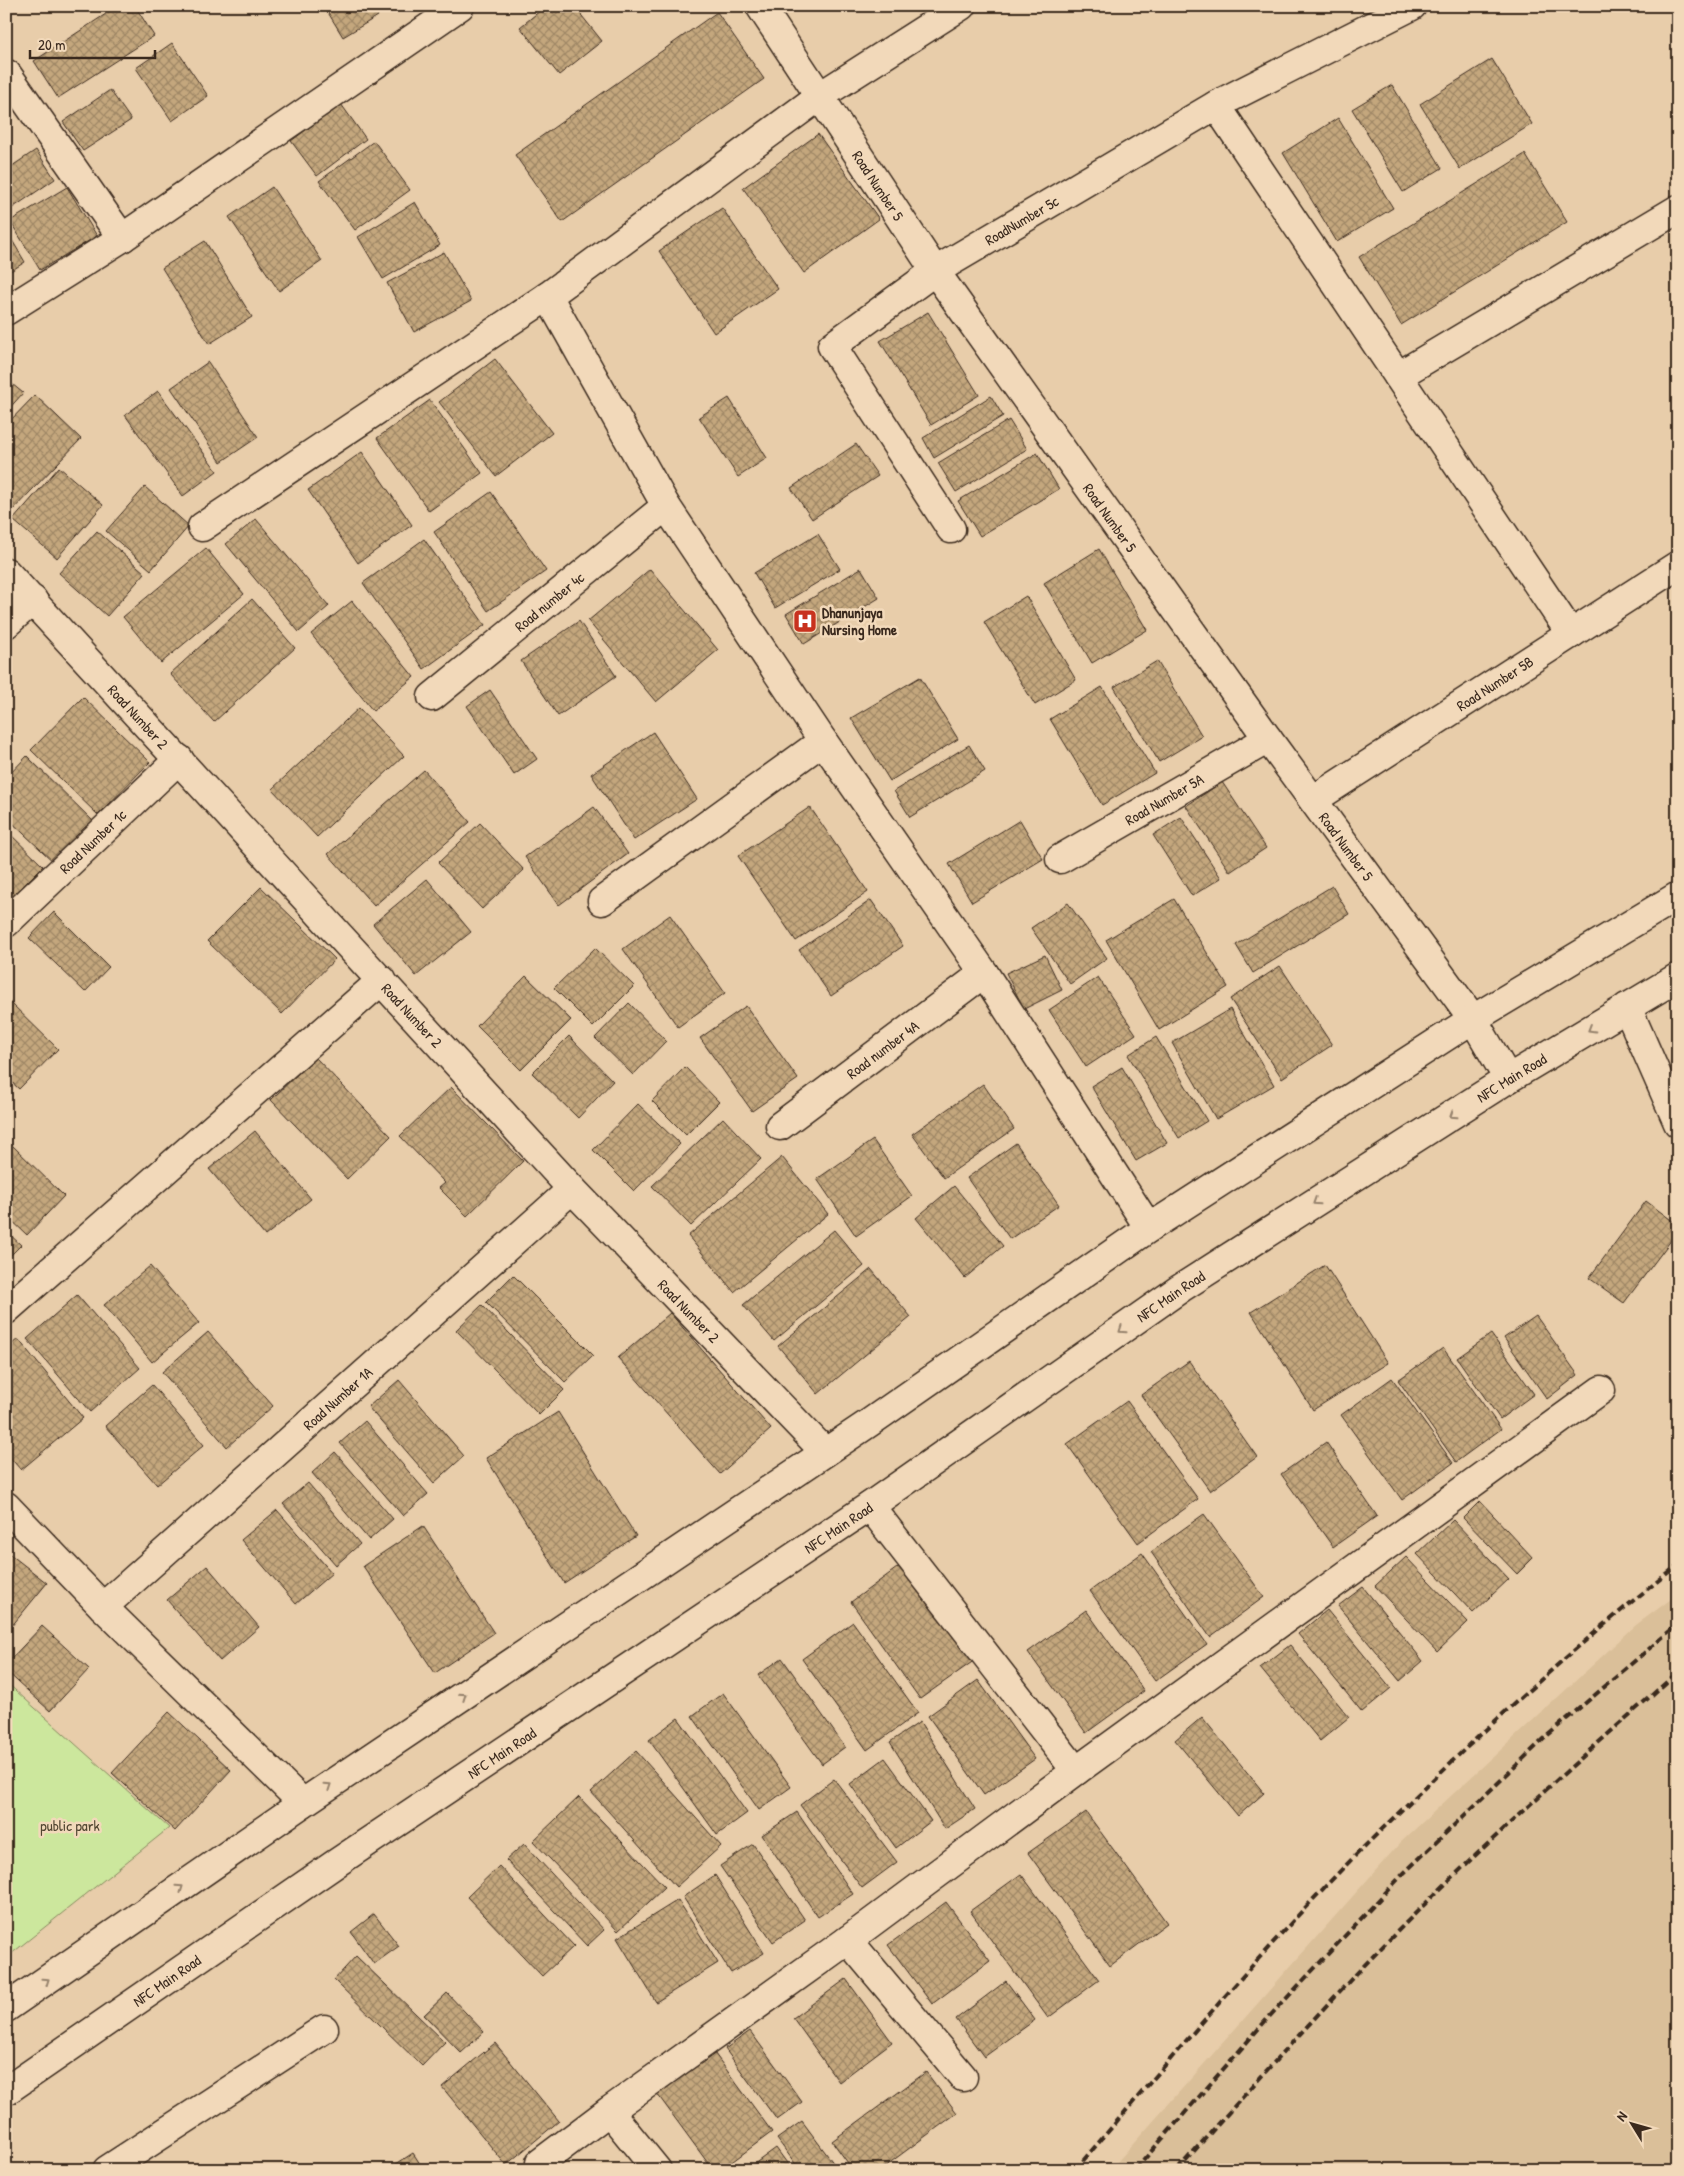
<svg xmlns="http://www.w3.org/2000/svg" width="1684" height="2176" viewBox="0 0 1684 2176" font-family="'Patrick Hand',sans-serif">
<defs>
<pattern id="building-cross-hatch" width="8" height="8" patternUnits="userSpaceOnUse" patternTransform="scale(1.25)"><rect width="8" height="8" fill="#c4a77d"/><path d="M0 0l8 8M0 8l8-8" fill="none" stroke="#a08866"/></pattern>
</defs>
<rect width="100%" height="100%" fill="#e8cdaa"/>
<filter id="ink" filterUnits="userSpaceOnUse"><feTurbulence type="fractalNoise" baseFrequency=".02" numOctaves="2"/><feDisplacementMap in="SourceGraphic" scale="10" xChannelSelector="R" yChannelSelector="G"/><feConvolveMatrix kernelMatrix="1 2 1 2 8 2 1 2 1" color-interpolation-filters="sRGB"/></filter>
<g filter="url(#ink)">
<!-- built -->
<path fill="#dabf99" d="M1678 1594V2170H1110L1400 1843 1636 1625Z"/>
<!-- green -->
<path fill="#cce79d" stroke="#84885e" d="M6 1682 169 1828 6 1958Z"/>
<!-- building -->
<g fill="url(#building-cross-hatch)" stroke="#3b2a1e">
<path d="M118 6H135L154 36 58 98 34 61Z"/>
<path d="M324 6H372L378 16 343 37Z"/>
<path d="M546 6H574L602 41 559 75 520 27Z"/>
<path d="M717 12 764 79 562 222 515 155Z"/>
<path d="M172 43 208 96 172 121 136 68Z"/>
<path d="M1492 59 1532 124 1460 169 1420 104Z"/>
<path d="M1392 85 1442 168 1403 192 1352 109Z"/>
<path d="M110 90 131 120 83 151 63 122Z"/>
<path d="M341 104 366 139 317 176 291 141Z"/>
<path d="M1338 118 1393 208 1337 242 1283 153Z"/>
<path d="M818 134 879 219 804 273 743 188Z"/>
<path d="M374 141 410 190 355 230 319 181Z"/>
<path d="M36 150 55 179 8 211 6 208V170Z"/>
<path d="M1525 154 1567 222 1401 325 1359 257Z"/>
<path d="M67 187 97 236 40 270 10 221Z"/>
<path d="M272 187 322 261 279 291 229 217Z"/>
<path d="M415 202 440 245 383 279 358 237Z"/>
<path d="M722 208 778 289 714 333 659 251Z"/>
<path d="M6 230 25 262 6 274Z"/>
<path d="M205 241 252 317 209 344 162 268Z"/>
<path d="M444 252 471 301 414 332 387 283Z"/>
<path d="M928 312 979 395 931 425 880 341Z"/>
<path d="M495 359 552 433 496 476 439 402Z"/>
<path d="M208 362 258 437 221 462 171 388Z"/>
<path d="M6 379 23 393 6 412Z"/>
<path d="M158 391 217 471 183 496 125 415Z"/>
<path d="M35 395 81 439 8 515 6 425Z"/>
<path d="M991 396 1003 416 934 458 923 438Z"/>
<path d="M729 398 767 458 738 477 699 417Z"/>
<path d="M430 400 482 473 429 511 377 438Z"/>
<path d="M1009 420 1027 449 956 492 938 463Z"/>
<path d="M856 444 878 476 812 519 791 488Z"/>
<path d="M362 452 412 525 358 563 308 490Z"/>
<path d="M1037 453 1059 489 980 536 958 501Z"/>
<path d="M59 467 103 505 57 558 13 520Z"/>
<path d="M145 487 189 526 151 570 106 531Z"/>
<path d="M491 492 546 571 488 611 434 532Z"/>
<path d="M256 519 329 606 299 632 226 544Z"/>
<path d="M97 531 145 573 107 616 59 573Z"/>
<path d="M818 534 840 569 775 608 754 573Z"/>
<path d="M424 539 485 625 424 669 363 583Z"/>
<path d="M206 548 244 594 161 663 123 617Z"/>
<path d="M1099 549 1147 630 1092 663 1044 583Z"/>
<path d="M861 568 879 598 804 644 786 614Z"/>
<path d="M650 569 718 650 656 702 588 621Z"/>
<path d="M1026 596 1076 680 1035 705 984 622Z"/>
<path d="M252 599 295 648 214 722 170 674Z"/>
<path d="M352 601 414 677 373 711 311 634Z"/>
<path d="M579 621 616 676 558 716 521 661Z"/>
<path d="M1157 661 1202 736 1159 762 1114 687Z"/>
<path d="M920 677 958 739 890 781 851 718Z"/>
<path d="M1102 687 1155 773 1102 805 1050 719Z"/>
<path d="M490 690 537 759 514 775 467 706Z"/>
<path d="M83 697 150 762 98 815 31 750Z"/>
<path d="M359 708 404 756 317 837 272 789Z"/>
<path d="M653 732 697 799 634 840 591 774Z"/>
<path d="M969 745 985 771 910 817 894 791Z"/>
<path d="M27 756 97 825 58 866 6 817V778Z"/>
<path d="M424 770 470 822 374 906 328 854Z"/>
<path d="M1222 782 1266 848 1230 872 1186 806Z"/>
<path d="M594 807 628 854 559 905 525 857Z"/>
<path d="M810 807 868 892 796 941 738 856Z"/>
<path d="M1181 817 1221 878 1192 896 1153 835Z"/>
<path d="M1020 820 1043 859 972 902 949 864Z"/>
<path d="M480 823 524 870 482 909 438 863Z"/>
<path d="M6 830 43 866 6 903Z"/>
<path d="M427 879 471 932 416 976 373 924Z"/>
<path d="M1332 886 1349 914 1253 973 1236 945Z"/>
<path d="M261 887 335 959 282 1014 207 941Z"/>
<path d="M1174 899 1228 987 1159 1030 1106 940Z"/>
<path d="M871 900 903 946 831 996 799 950Z"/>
<path d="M1068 903 1107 958 1070 984 1031 928Z"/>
<path d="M54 912 109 967 85 992 29 938Z"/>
<path d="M670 915 725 993 678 1027 623 949Z"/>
<path d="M595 948 634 986 593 1027 554 988Z"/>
<path d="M1045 955 1062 990 1024 1009 1006 973Z"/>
<path d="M1280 966 1332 1045 1282 1078 1230 999Z"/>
<path d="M526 976 571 1020 521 1070 477 1026Z"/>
<path d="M1098 977 1136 1034 1086 1067 1049 1010Z"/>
<path d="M9 1001 58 1049 19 1089 6 1077V1003Z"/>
<path d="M629 1003 666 1041 633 1075 595 1038Z"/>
<path d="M746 1006 798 1079 752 1111 700 1038Z"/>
<path d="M1230 1009 1274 1085 1216 1119 1172 1043Z"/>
<path d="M569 1036 613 1081 578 1118 532 1073Z"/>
<path d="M1156 1037 1207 1121 1179 1138 1128 1055Z"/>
<path d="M315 1057 391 1136 347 1179 271 1100Z"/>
<path d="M685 1067 719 1102 686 1135 652 1101Z"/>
<path d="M1122 1067 1167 1143 1136 1161 1091 1086Z"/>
<path d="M983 1084 1014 1129 944 1178 912 1134Z"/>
<path d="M451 1087 523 1161 467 1216 439 1188 445 1183 400 1136Z"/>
<path d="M638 1104 680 1144 634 1191 593 1150Z"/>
<path d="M723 1118 761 1159 691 1226 652 1186Z"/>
<path d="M255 1131 311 1199 265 1236 209 1169Z"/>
<path d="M873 1140 912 1196 856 1236 817 1179Z"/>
<path d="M1016 1143 1059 1205 1010 1239 967 1178Z"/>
<path d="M12 1145 64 1196 27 1235 6 1215V1151Z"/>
<path d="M782 1157 828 1214 734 1292 688 1236Z"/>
<path d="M954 1186 1003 1246 965 1278 916 1218Z"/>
<path d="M1646 1201 1678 1225V1231L1624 1303 1589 1278Z"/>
<path d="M834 1230 864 1266 774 1341 743 1305Z"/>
<path d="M6 1231 21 1245 6 1260Z"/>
<path d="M1325 1265 1388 1363 1313 1410 1251 1312Z"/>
<path d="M150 1266 199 1323 152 1362 104 1305Z"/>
<path d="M871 1269 911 1317 818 1394 778 1346Z"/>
<path d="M513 1275 593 1355 565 1382 486 1302Z"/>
<path d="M77 1295 140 1368 90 1412 27 1339Z"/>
<path d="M482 1305 564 1390 539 1415 456 1330Z"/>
<path d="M670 1313 771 1429 720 1474 618 1358Z"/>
<path d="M1536 1316 1578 1375 1547 1399 1504 1338Z"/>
<path d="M208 1332 273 1406 227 1447 162 1372Z"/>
<path d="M1491 1334 1534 1394 1500 1419 1457 1358Z"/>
<path d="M18 1339 83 1418 21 1470 6 1453V1349Z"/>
<path d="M1443 1348 1501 1429 1456 1462 1398 1380Z"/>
<path d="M1189 1361 1257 1457 1210 1491 1141 1395Z"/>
<path d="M1392 1378 1453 1463 1402 1500 1341 1415Z"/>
<path d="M399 1380 464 1456 434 1483 368 1407Z"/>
<path d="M152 1385 204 1445 157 1485 105 1426Z"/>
<path d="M1127 1401 1198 1499 1138 1543 1067 1444Z"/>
<path d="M558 1412 636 1536 564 1583 486 1458Z"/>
<path d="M365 1421 428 1494 403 1516 340 1443Z"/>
<path d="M1326 1442 1377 1516 1333 1547 1281 1474Z"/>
<path d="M335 1452 393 1519 369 1540 312 1473Z"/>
<path d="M308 1483 360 1544 336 1565 283 1504Z"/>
<path d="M1480 1501 1533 1558 1517 1574 1463 1518Z"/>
<path d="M277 1510 332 1573 296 1604 241 1540Z"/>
<path d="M1204 1514 1264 1597 1210 1637 1151 1552Z"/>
<path d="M1453 1520 1509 1579 1473 1613 1417 1554Z"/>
<path d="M423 1526 494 1633 435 1673 363 1566Z"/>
<path d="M6 1551 47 1583 6 1633Z"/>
<path d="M1142 1553 1207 1644 1155 1681 1090 1591Z"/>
<path d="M1406 1557 1468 1622 1437 1652 1375 1586Z"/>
<path d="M905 1562 975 1660 920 1699 851 1602Z"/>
<path d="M207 1566 259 1627 220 1661 167 1600Z"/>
<path d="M1363 1587 1423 1661 1400 1681 1338 1606Z"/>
<path d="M1086 1610 1144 1691 1086 1733 1028 1652Z"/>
<path d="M1327 1610 1391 1688 1362 1712 1298 1634Z"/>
<path d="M853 1622 918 1713 867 1750 802 1659Z"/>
<path d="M42 1626 89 1669 50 1711 6 1671V1664Z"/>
<path d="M1290 1645 1349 1717 1320 1741 1260 1668Z"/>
<path d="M782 1658 845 1747 822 1764 758 1675Z"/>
<path d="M978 1680 1035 1759 984 1795 928 1716Z"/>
<path d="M723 1693 791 1787 759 1810 692 1716Z"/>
<path d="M169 1712 231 1770 175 1831 112 1773Z"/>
<path d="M1202 1717 1264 1793 1238 1816 1175 1740Z"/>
<path d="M678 1718 747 1813 717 1835 649 1740Z"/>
<path d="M920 1722 975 1809 945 1829 890 1742Z"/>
<path d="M636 1751 721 1846 676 1887 591 1792Z"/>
<path d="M885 1758 931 1821 896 1848 850 1784Z"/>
<path d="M834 1779 897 1862 862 1888 800 1805Z"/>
<path d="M579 1797 665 1887 618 1931 533 1841Z"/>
<path d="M797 1812 853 1894 818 1917 762 1835Z"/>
<path d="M1086 1812 1167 1923 1110 1966 1028 1853Z"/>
<path d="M524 1844 604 1930 587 1946 506 1860Z"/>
<path d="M753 1844 805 1920 773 1942 720 1866Z"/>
<path d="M499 1866 574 1946 542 1976 467 1897Z"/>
<path d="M1021 1874 1099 1980 1048 2018 970 1911Z"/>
<path d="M715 1875 764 1953 731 1973 683 1897Z"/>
<path d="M678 1900 718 1963 656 2002 617 1938Z"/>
<path d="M946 1902 990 1961 932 2004 888 1945Z"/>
<path d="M374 1914 399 1946 374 1964 351 1932Z"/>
<path d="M356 1956 445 2042 422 2066 334 1980Z"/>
<path d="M846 1979 892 2042 839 2082 793 2018Z"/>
<path d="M1006 1981 1035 2020 984 2057 956 2019Z"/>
<path d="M447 1993 484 2032 461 2053 424 2015Z"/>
<path d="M750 2031 802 2102 777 2120 725 2049Z"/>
<path d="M495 2043 559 2121 506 2165 442 2087Z"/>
<path d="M712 2050 772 2132 721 2170H713L655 2091Z"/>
<path d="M926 2072 957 2113 880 2170H853L832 2141Z"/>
<path d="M802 2121 837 2168 835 2170H800L777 2139Z"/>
<path d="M776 2148 792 2170H746Z"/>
<path d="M413 2153 424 2170H387Z"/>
</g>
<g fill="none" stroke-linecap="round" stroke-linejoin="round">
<!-- minor casing -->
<g stroke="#3b2a1e" stroke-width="31">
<g id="minor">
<path id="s1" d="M760 6 935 271 1268 739 1473 1019 1508 1079"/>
<path d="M7 74 122 238"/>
<path d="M1216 105 1571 634"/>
<path d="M548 296 666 506 823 741 984 973 1149 1228"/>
<path d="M6 311 122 238 460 6"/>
<path d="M1398 376 1678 209"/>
<path d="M202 527 548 296 820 96 961 6"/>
<path id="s2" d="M951 529 832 346 935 271 1216 105 1412 6"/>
<path id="s3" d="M6 572 572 1189 825 1452"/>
<path d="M6 624 33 600"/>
<path id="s4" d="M432 697 666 506"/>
<path id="s5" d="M1313 800 1678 565"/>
<path id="s6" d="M1060 859 1268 739"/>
<path d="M602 901 823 741"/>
<path id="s7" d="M6 923 179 759"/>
<path d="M1627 1007 1678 1123"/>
<path id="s8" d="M780 1126 984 973"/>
<path d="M6 1310 382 980"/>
<path d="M6 1506 103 1607 303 1803"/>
<path d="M870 1506 1076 1771"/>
<path id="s9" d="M103 1607 572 1189"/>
<path d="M848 1940 963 2077"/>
<path d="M609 2111 657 2170"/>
<path d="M540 2163 609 2111 848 1940 1076 1771 1601 1390"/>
<path d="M107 2170 324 2029"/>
</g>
</g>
<!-- secondary casing -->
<g stroke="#3b2a1e" stroke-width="31">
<g id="secondary">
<path d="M6 2008 303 1803 869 1423 1149 1228 1473 1019 1678 896"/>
<path id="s10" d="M6 2091 335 1864 870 1506 1181 1288 1508 1079 1678 977"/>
</g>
</g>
<!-- minor -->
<use href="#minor" stroke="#f2d9ba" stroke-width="28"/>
<!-- secondary -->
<use href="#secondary" stroke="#f2d9ba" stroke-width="28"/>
<!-- rail -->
<g stroke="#3b2a1e" stroke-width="4" stroke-dasharray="8 4" stroke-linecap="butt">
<path d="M1075 2170C1171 2059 1267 1943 1371 1840 1468 1744 1570 1649 1678 1565"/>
<path d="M1135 2170 1268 2018 1402 1875 1548 1735 1678 1624"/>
<path d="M1177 2170C1260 2078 1342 1985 1430 1899 1510 1821 1594 1746 1678 1672"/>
</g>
</g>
<!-- one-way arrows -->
<defs><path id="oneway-chevron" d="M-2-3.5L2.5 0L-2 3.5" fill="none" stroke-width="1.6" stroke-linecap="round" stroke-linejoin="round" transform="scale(1.25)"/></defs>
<g stroke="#96826c">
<use href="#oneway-chevron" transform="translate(1591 1029) rotate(149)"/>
<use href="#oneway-chevron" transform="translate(1453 1115) rotate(147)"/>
<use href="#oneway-chevron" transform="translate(1316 1202) rotate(147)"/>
<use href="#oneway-chevron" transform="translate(1122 1330) rotate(145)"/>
<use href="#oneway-chevron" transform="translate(463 1696) rotate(-34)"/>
<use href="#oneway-chevron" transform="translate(328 1786) rotate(-34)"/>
<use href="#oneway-chevron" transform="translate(180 1888) rotate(-35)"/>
<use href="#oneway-chevron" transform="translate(46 1981) rotate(-35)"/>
</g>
</g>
<!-- icons -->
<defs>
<g id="hospital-square" transform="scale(1.25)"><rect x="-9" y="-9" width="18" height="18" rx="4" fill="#c8321e" stroke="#f2d9ba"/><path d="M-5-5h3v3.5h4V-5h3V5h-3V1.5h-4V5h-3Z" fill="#fff"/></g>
</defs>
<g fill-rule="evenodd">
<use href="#hospital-square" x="805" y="621"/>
</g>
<g text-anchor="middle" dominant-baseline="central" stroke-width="5" stroke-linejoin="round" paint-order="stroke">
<!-- street labels -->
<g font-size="15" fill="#3b2a1e" stroke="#f2d9ba">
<text stroke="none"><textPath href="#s1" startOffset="215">Road Number 5</textPath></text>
<text stroke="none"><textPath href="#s2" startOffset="446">RoadNumber 5c</textPath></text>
<text stroke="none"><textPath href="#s1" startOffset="620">Road Number 5</textPath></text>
<text stroke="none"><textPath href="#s4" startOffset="151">Road number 4c</textPath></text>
<text stroke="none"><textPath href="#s5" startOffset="216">Road Number 5B</textPath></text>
<text stroke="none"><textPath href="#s3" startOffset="196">Road Number 2</textPath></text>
<text stroke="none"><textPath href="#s6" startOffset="120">Road Number 5A</textPath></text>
<text stroke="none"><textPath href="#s7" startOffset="119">Road Number 1c</textPath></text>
<text stroke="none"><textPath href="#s1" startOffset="1025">Road Number 5</textPath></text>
<text stroke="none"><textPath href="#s3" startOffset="601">Road Number 2</textPath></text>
<text stroke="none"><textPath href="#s8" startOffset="128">Road number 4A</textPath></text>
<text stroke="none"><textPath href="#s10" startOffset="1815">NFC Main Road</textPath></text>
<text stroke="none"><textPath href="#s10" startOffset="1410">NFC Main Road</textPath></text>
<text stroke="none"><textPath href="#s3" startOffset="1006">Road Number 2</textPath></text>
<text stroke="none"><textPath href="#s9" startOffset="314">Road Number 1A</textPath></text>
<text stroke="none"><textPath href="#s10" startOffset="1005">NFC Main Road</textPath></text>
<text stroke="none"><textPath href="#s10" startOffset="600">NFC Main Road</textPath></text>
<text stroke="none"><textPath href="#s10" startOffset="195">NFC Main Road</textPath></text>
</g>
<!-- poi labels -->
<g font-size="15" font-weight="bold" fill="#3b2a1e" stroke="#f2d9ba" text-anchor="start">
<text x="822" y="612">Dhanunjaya<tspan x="822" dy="17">Nursing Home</tspan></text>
</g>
<!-- park labels -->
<g font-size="15" fill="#514631" stroke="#f2d9ba">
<text x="70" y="1825">public park</text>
</g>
</g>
<!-- margin -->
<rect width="1684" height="2176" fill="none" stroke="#f2d9ba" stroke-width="25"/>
<rect x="12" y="12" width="1659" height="2151" fill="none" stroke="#3b2a1e" stroke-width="2" filter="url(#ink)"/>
<!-- north arrow -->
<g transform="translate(1632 2124) rotate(307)" stroke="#f2d9ba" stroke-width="4" paint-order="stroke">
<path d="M0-4L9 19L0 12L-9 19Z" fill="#3b2a1e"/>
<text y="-8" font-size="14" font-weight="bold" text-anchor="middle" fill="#3b2a1e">N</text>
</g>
<!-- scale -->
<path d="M30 50v8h125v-8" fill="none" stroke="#3b2a1e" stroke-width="2.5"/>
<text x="38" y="50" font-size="15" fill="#3b2a1e" stroke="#f2d9ba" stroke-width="4" paint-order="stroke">20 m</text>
</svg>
